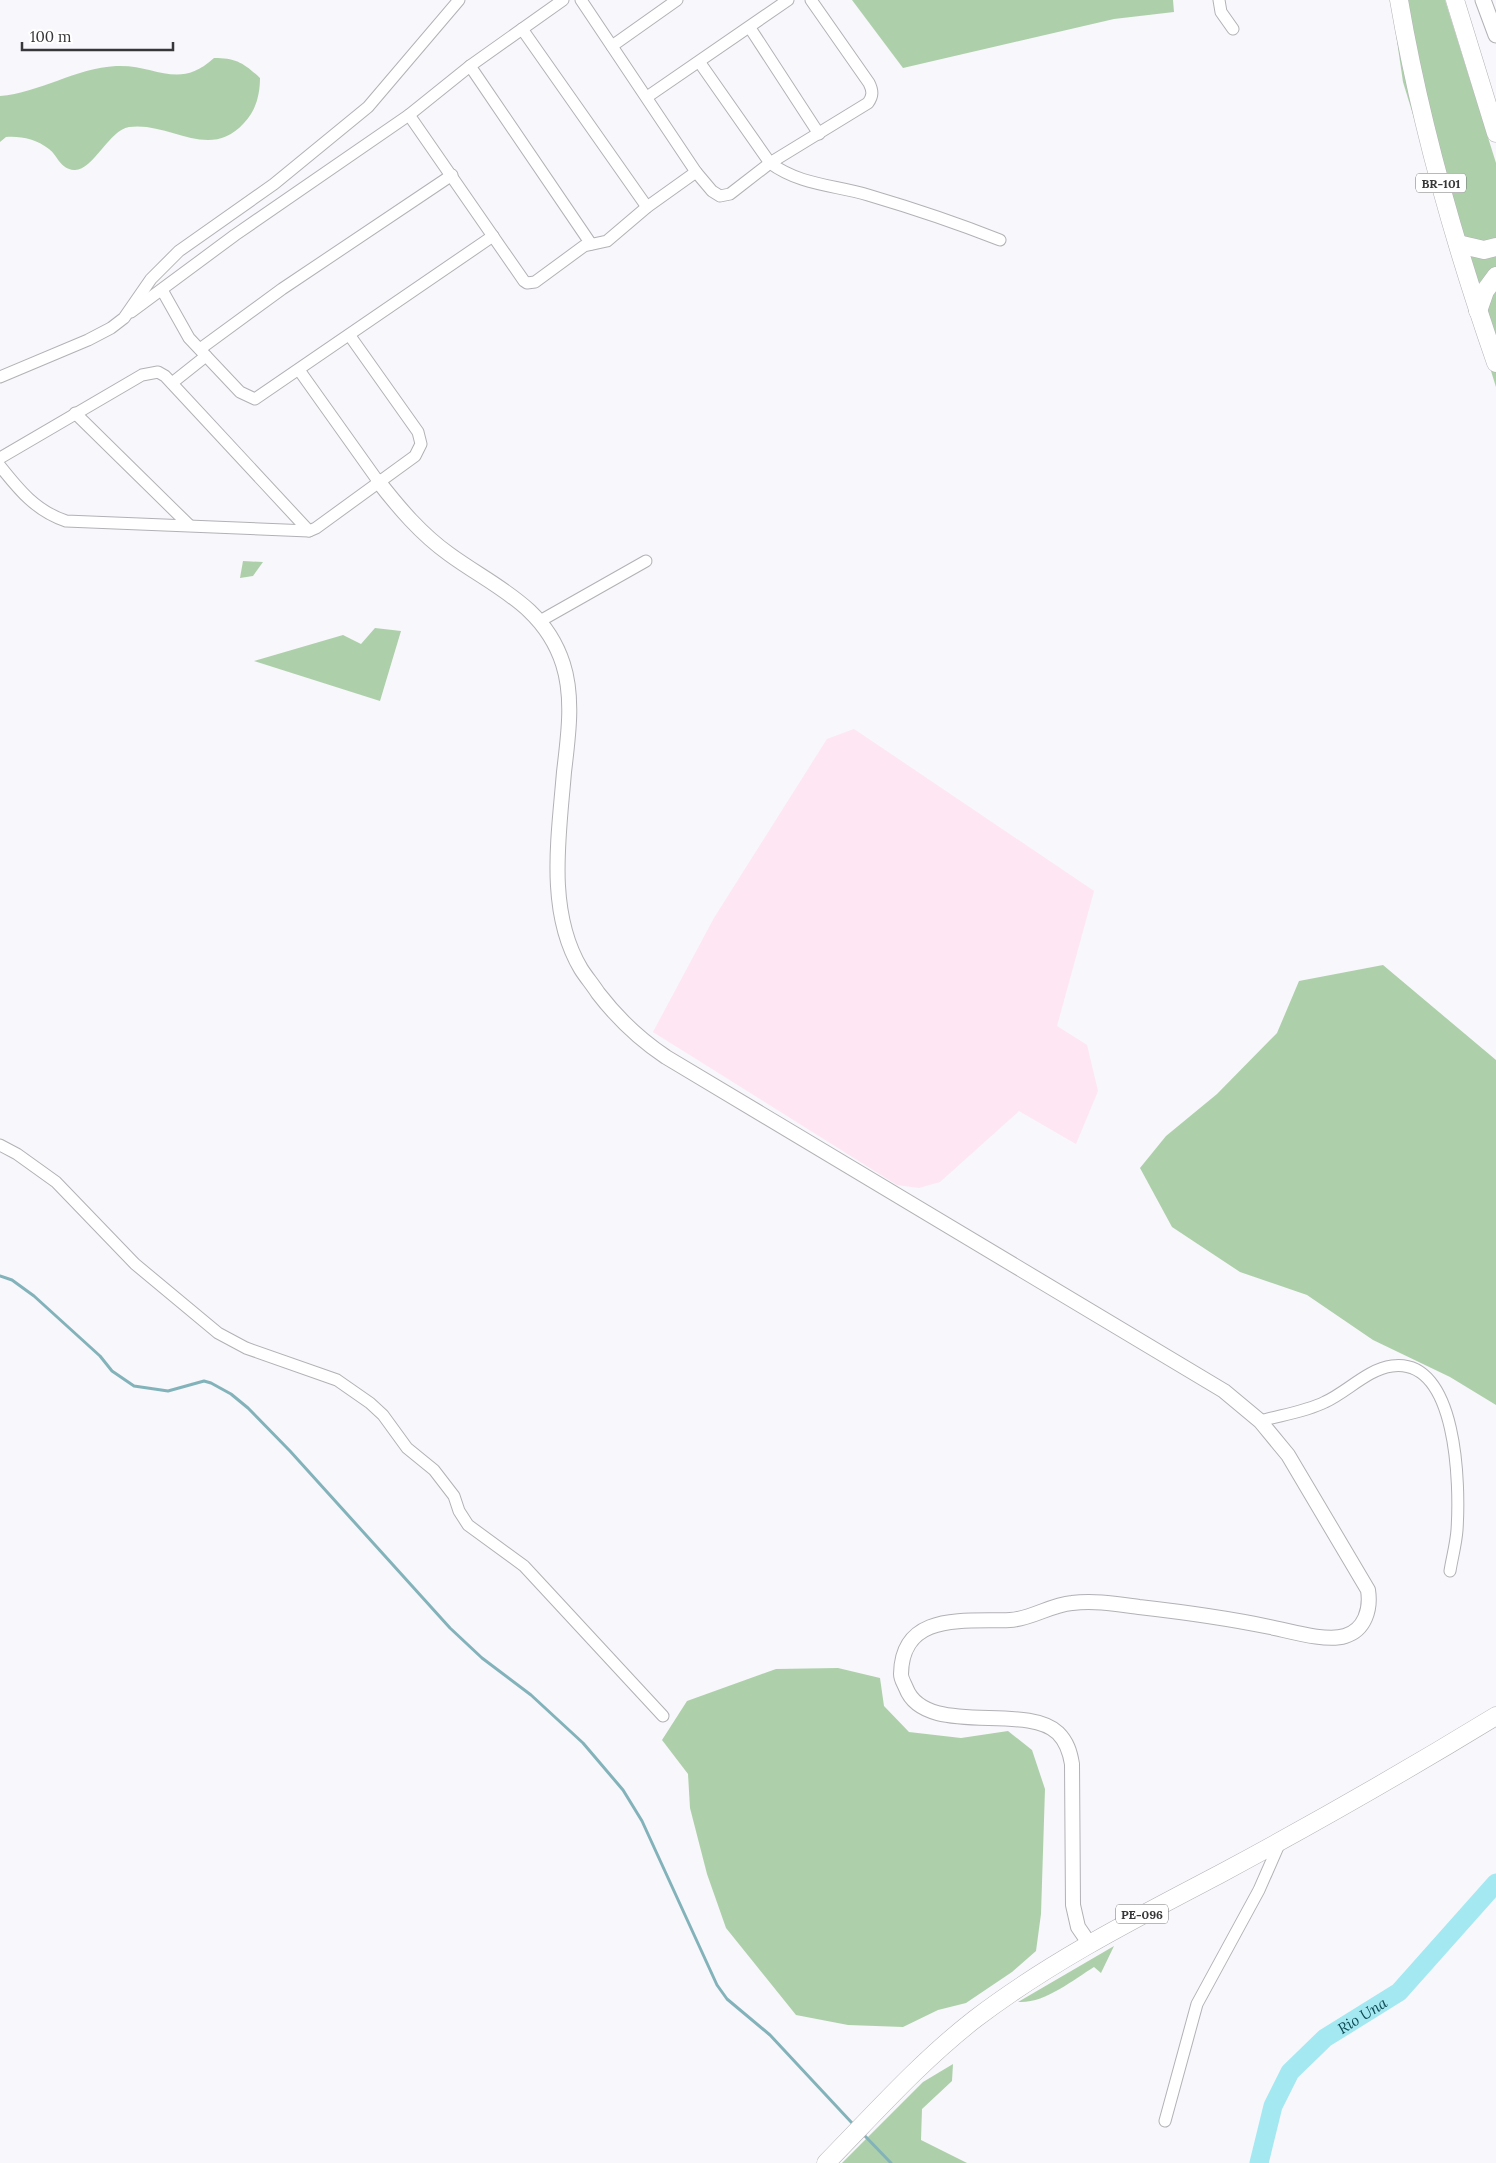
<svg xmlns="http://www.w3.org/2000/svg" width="1496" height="2163" viewBox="0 0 1496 2163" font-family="Lora,serif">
<rect width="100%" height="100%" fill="#f8f7fb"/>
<!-- medical -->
<path fill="#fee6f2" d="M854 729 1094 891 1057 1026 1087 1045 1098 1091 1076 1144 1019 1111 940 1182 919 1188 897 1185 653 1032 714 918 827 739Z"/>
<!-- green -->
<g fill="#add0ab">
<path d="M852 0H1173L1174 12 1114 19 903 68Z"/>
<path d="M1391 0H1445L1496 163V250L1471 253 1433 180 1403 82Z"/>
<path d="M214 58C236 58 244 63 260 78 260 94 256 111 244 123 209 162 170 121 129 127 109 130 92 172 74 170 60 169 58 156 49 149 36 139 21 136 6 137L0 142V96C39 93 76 68 116 66 156 64 178 91 214 58Z"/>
<path d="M1452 248 1471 257 1496 254V272L1481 281 1473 291Z"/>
<path d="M1496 275V387L1487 358 1475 292Z"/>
<path d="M243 561 263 562 253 576 240 578Z"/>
<path d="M375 628 401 631 380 701 254 661 343 635 361 644Z"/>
<path d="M1383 965 1496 1060V1405L1450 1377 1373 1340 1307 1295 1240 1272 1172 1227 1140 1168 1166 1136 1217 1094 1277 1033 1299 981Z"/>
<path d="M838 1668 880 1678 884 1706 909 1732 961 1738 1008 1731 1032 1750 1045 1789 1041 1914 1036 1951 1012 1972 966 2003 938 2010 903 2027 848 2025 796 2015 726 1928 707 1874 690 1808 688 1774 662 1740 687 1701 776 1669Z"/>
<path d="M1114 1946 1101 1973 1094 1967C1073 1980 1044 2004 1018 2002Z"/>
<path d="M953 2064 952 2081 922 2109 921 2140 967 2163H842L923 2082Z"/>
</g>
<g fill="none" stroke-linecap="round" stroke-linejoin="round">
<!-- stream -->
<g stroke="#83b3ba" stroke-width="3">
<path d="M0 1276 12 1280 34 1296 100 1356 112 1371 134 1386 168 1391 204 1381 211 1383 231 1394 248 1408 290 1451 450 1628 482 1658 531 1695 583 1743 623 1790 642 1821 717 1985 727 1999 770 2035 852 2123"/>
<path d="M865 2136 891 2163"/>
</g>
<!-- river -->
<path stroke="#a4e8f2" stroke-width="19" id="s1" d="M1259 2163 1273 2106 1290 2072 1325 2038 1399 1992 1496 1883"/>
<!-- minor casing -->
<g stroke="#b2b1b5" stroke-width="13">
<g id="minor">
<path d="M581 0 696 172 712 191 720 196 730 194 770 163 868 103C873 96 873 91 869 83L811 0"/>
<path d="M1219 0 1221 12 1233 29"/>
<path d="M750 28 819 134"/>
<path d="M522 29 647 207"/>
<path d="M612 46 677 0"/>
<path d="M700 63 770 163C800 185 834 185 868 195 912 208 957 223 1000 240"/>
<path d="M470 66 591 244"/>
<path d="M647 97 788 0"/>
<path d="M409 115 524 281 527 283 535 282 584 246 607 241 647 207 696 172"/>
<path d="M162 290 189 338 240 392 255 399 493 236"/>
<path d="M131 312 235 235 409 115 470 66 563 0"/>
<path d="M200 349 282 289 452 175"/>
<path d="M299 370 378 481"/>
<path d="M0 377 88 340 111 328 124 318 151 279 179 251 274 184 368 107 459 0"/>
<path d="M172 383 206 356"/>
<path d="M75 413 189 525"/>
<path d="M0 458 142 375 158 372 165 376 309 531"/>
<path d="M0 466C19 490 36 511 66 521L309 531 316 528 415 456 421 444 418 432 350 336"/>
<path d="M540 621 646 561"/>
<path d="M0 1145 17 1154 56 1182 135 1264 218 1333 246 1348 337 1380 370 1403 383 1415 407 1448 434 1470 454 1496 459 1511 468 1525 524 1566 663 1716"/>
<path d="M1260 1421C1281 1415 1305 1412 1325 1402 1347 1392 1368 1369 1392 1366 1458 1357 1460 1486 1457 1530 1456 1544 1452 1558 1450 1571"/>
<path d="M1165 2121 1197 2004 1259 1890 1281 1840"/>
</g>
</g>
<!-- tertiary casing -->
<g stroke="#b2b1b5" stroke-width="16">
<path id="tertiary" d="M378 481C399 508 421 534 449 554 494 587 544 605 563 664 574 698 568 738 564 772 559 835 546 911 581 969 586 977 593 985 598 993 618 1019 639 1039 666 1057L1224 1391 1260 1421 1288 1455 1368 1590C1371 1609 1365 1630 1345 1636 1326 1642 1290 1631 1270 1627 1227 1618 1183 1612 1139 1607 1117 1604 1094 1600 1072 1603 1050 1605 1031 1619 1010 1620 966 1622 902 1611 901 1674 901 1679 904 1683 906 1688 925 1738 1026 1702 1058 1733 1067 1742 1070 1752 1072 1764L1073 1905 1078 1927 1089 1943"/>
</g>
<!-- secondary casing -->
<g stroke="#b2b1b5" stroke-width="17">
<path id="secondary" d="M1483 0 1496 35"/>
</g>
<!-- primary casing -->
<g stroke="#b2b1b5" stroke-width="19">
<path id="primary" d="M826 2163C874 2114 921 2061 975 2019 1051 1961 1136 1918 1220 1874 1313 1824 1406 1771 1496 1716"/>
</g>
<!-- trunk casing -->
<g stroke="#b2b1b5" stroke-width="19">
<g id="trunk">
<path d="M1399 0C1420 123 1455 245 1496 363"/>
<path d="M1455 0 1496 133"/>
<path d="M1458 244 1484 250 1496 247"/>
<path d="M1478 311 1485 291 1496 276"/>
</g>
</g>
<!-- minor -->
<use href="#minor" stroke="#fff" stroke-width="11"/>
<!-- tertiary -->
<use href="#tertiary" stroke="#fff" stroke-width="14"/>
<!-- secondary -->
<use href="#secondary" stroke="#fff" stroke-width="15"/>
<!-- primary -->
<use href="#primary" stroke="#fff" stroke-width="18"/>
<!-- trunk -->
<use href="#trunk" stroke="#fff" stroke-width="18"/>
</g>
<g text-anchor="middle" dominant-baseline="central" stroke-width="5" stroke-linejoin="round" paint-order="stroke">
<!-- shield labels -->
<g fill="#fff" stroke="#737274" stroke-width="1">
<rect x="1416" y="173.5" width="50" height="19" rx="4"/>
<rect x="1116" y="1904.5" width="52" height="19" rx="4"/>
</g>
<g font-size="12" font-weight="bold" fill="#373638">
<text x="1441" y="183">BR-101</text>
<text x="1142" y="1914">PE-096</text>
</g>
<!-- water labels -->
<g font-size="15" font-style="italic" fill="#0c4951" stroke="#fff">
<text stroke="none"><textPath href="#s1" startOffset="189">Rio Una</textPath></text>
</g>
</g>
<!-- scale -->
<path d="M22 42v8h151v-8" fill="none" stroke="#373638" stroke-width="2.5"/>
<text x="30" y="42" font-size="15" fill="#373638" stroke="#ffffff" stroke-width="4" paint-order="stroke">100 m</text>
</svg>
